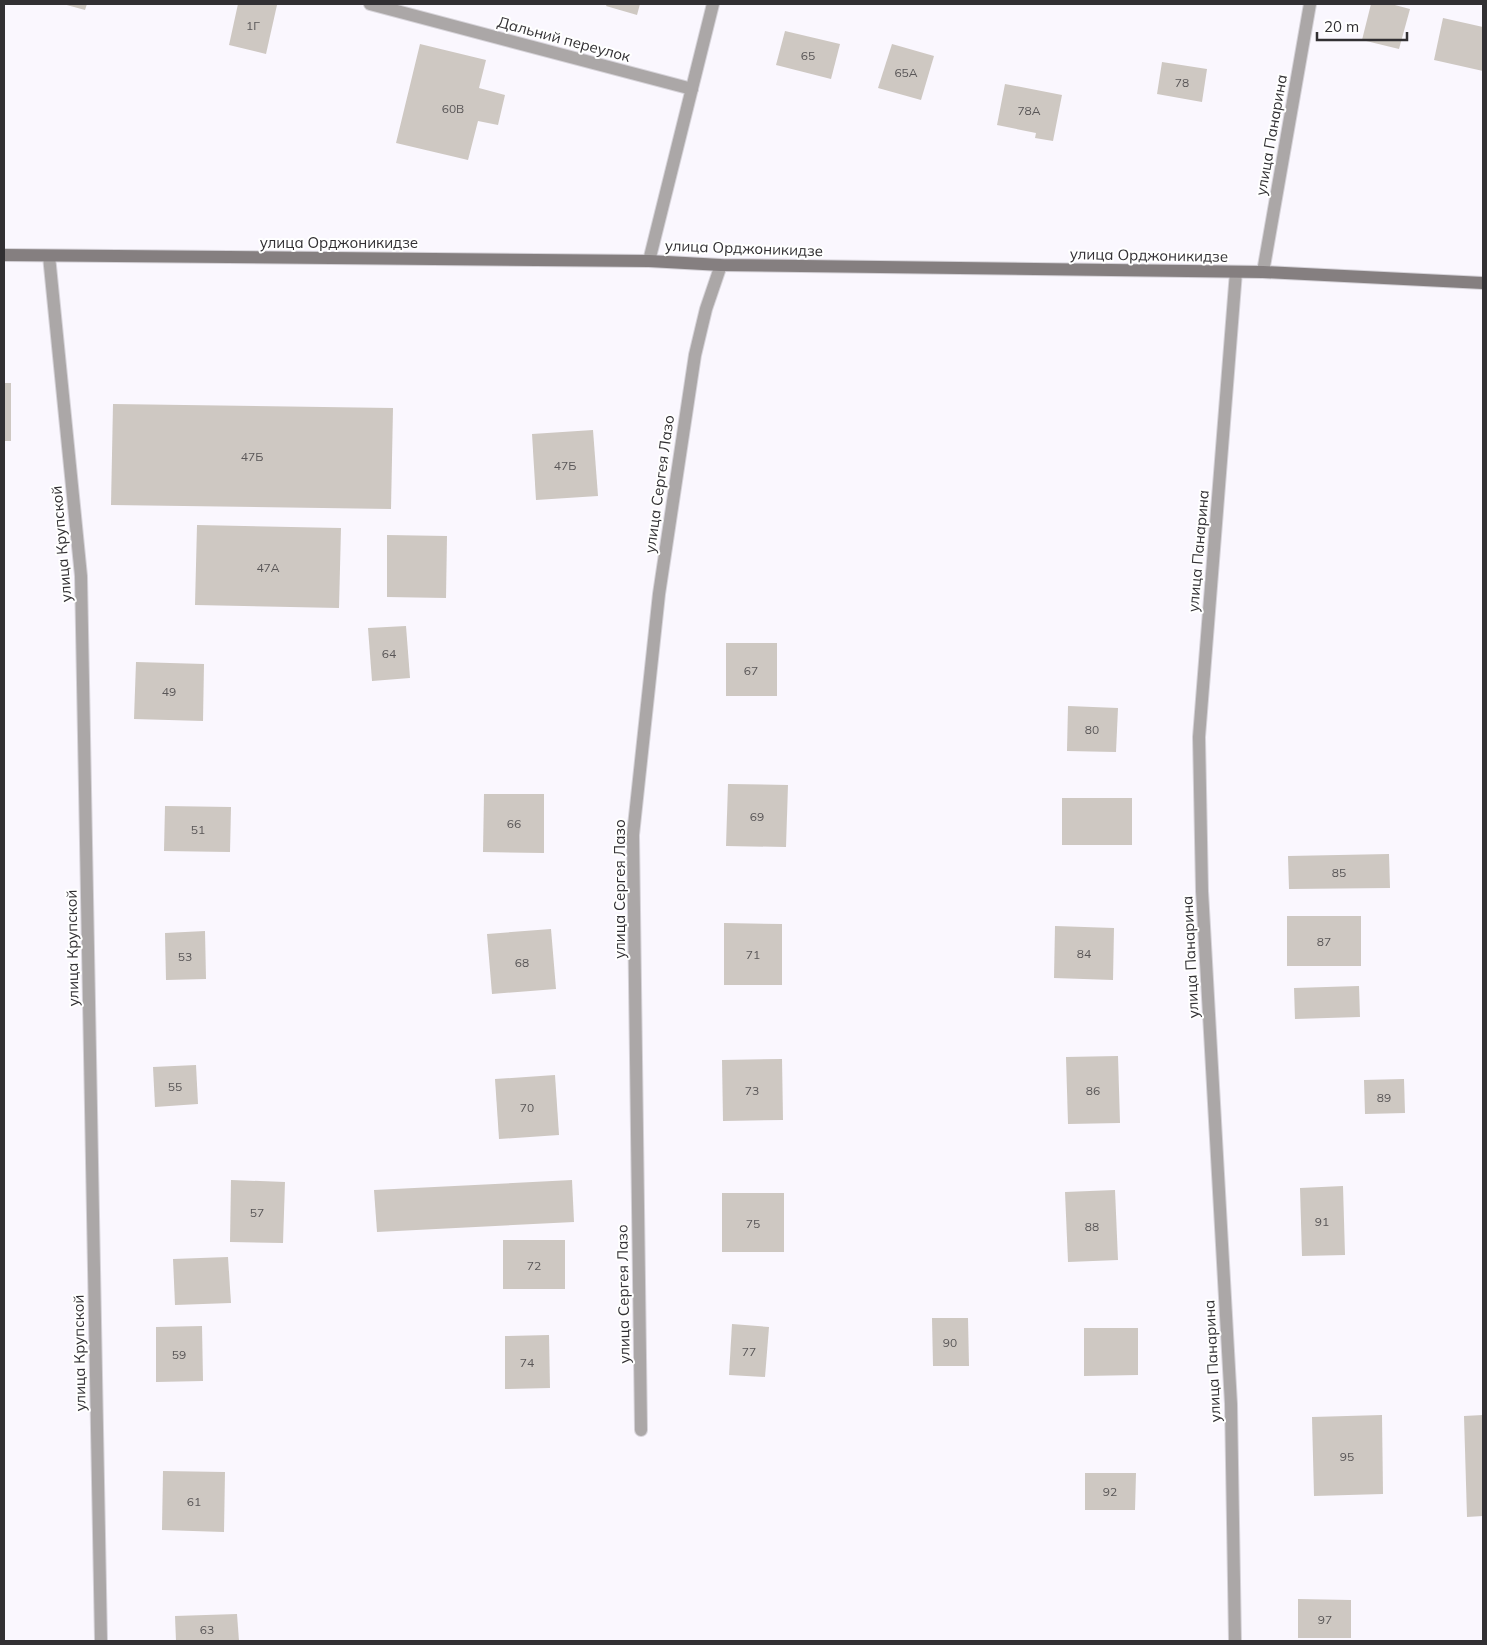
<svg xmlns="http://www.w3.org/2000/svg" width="1487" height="1645" viewBox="0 0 1487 1645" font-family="Mulish,sans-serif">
<rect width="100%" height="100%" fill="#faf7fe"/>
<!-- building -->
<g fill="#cec8c2">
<path d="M63 4H87L85 10Z"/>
<path d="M238 4H270L277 5 266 54 229 45Z"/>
<path d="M607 4H640L637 15 606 6Z"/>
<path d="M1371 4H1391L1410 9 1399 49 1362 40Z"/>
<path d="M1443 18 1483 27V71L1434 60Z"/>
<path d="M785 31 840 44 831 79 776 65Z"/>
<path d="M420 44 486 60 479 88 505 95 498 125 478 121 468 160 396 143Z"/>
<path d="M892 44 934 56 921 100 878 88Z"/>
<path d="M1162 62 1207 69 1202 102 1157 94Z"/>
<path d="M1005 84 1062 95 1053 141 1035 138 1036 133 997 125Z"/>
<rect x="4" y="383" width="7" height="58"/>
<path d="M113 404 393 408 391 509 111 505Z"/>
<path d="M593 430 598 496 536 500 532 434Z"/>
<path d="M197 525 341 528 339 608 195 605Z"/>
<path d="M387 535 447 536 446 598 387 597Z"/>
<path d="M406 626 410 678 372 681 368 628Z"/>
<rect x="726" y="643" width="51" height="53"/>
<path d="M136 662 204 664 203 721 134 719Z"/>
<path d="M1068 706 1118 708 1116 752 1067 751Z"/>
<path d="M728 784 788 785 786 847 726 846Z"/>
<path d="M484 794H544V853L483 852Z"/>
<rect x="1062" y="798" width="70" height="47"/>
<path d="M165 806 231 807 230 852 164 851Z"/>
<path d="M1389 854 1390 888 1289 889 1288 856Z"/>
<rect x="1287" y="916" width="74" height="50"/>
<path d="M724 923 782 924V985H724Z"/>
<path d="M1055 926 1114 928 1113 980 1054 978Z"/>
<path d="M551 929 556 989 492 994 487 934Z"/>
<path d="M205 931 206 979 166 980 165 933Z"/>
<path d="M1359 986 1360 1017 1295 1019 1294 988Z"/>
<path d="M1118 1056 1120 1123 1068 1124 1066 1057Z"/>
<path d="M782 1059 783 1120 723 1121 722 1060Z"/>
<path d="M196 1065 198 1104 155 1107 153 1067Z"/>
<path d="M555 1075 559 1135 499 1139 495 1079Z"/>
<path d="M1404 1079 1405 1113 1365 1114 1364 1080Z"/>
<path d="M231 1180 285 1182 283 1243 230 1242Z"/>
<path d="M572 1180 574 1222 377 1232 374 1190Z"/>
<path d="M1343 1186 1345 1255 1302 1256 1300 1188Z"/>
<path d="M1115 1190 1118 1260 1068 1262 1065 1192Z"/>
<rect x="722" y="1193" width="62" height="59"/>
<rect x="503" y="1240" width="62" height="49"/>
<path d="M228 1257 231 1303 175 1305 173 1259Z"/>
<path d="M932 1318H968L969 1366H933Z"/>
<path d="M732 1324 769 1327 765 1377 729 1375Z"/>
<path d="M202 1326 203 1381 156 1382V1327Z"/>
<path d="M1084 1328H1138V1375L1084 1376Z"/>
<path d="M549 1335 550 1388 505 1389V1336Z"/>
<path d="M1382 1415 1383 1494 1314 1496 1312 1417Z"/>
<path d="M1483 1415V1516L1467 1517 1464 1416Z"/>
<path d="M163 1471 225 1472 224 1532 162 1530Z"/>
<path d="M1085 1473H1136L1135 1510H1085Z"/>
<path d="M1298 1599 1351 1600V1638H1298Z"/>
<path d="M237 1614 239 1641H176L175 1616Z"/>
</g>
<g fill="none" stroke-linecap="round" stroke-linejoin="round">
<!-- minor casing -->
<g stroke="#d6d3d9" stroke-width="14">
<g id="minor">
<path d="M370 4 692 89"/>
<path d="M49 256 81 576 101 1641"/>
<path d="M649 261 713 4"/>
<path d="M641 1430 633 835 659 594 695 355 706 309 721 265"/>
<path d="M1235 1641 1231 1404 1202 891 1199 737 1236 272"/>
</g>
</g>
<!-- tertiary casing -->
<g stroke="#d6d3d9" stroke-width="14">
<path id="tertiary" d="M1263 272 1310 4"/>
</g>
<!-- secondary casing -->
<g stroke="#d6d3d9" stroke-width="14">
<path id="secondary" d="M4 255 649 261 721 265 1263 272 1483 283"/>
</g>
<!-- minor -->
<use href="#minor" stroke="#aba7a7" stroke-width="12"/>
<!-- tertiary -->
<use href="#tertiary" stroke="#aba7a7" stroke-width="12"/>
<!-- secondary -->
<use href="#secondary" stroke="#857f80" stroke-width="12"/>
</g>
<g text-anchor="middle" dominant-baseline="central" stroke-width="4" stroke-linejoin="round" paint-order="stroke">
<!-- number labels -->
<g font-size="12" fill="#595657">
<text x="253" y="25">1Г</text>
<text x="808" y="55">65</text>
<text x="906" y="72">65А</text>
<text x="1182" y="82">78</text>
<text x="453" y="108">60В</text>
<text x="1029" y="110">78А</text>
<text x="252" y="456">47Б</text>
<text x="565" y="465">47Б</text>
<text x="268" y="567">47А</text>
<text x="389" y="653">64</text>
<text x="751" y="670">67</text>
<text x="169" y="691">49</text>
<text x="1092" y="729">80</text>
<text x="757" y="816">69</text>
<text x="514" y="823">66</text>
<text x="198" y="829">51</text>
<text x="1339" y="872">85</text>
<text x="1324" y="941">87</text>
<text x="1084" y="953">84</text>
<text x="753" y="954">71</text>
<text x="185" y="956">53</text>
<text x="522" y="962">68</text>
<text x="175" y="1086">55</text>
<text x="752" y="1090">73</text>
<text x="1093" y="1090">86</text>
<text x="1384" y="1097">89</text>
<text x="527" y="1107">70</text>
<text x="257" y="1212">57</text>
<text x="1322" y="1221">91</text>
<text x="753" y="1223">75</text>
<text x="1092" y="1226">88</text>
<text x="534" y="1265">72</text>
<text x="950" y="1342">90</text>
<text x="749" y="1351">77</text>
<text x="179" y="1354">59</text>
<text x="527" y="1362">74</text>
<text x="1347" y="1456">95</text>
<text x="1110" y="1491">92</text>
<text x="194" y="1501">61</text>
<text x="1325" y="1619">97</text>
<text x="207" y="1629">63</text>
</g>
<!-- street labels -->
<g font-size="15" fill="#323033" stroke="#fff">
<text transform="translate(564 39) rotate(15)">Дальний переулок</text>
<text transform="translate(1271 135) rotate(-80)">улица Панарина</text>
<text x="339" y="242">улица Орджоникидзе</text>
<text transform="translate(744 248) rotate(2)">улица Орджоникидзе</text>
<text transform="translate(1149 255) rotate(1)">улица Орджоникидзе</text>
<text transform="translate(659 484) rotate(-82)">улица Сергея Лазо</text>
<text transform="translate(61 544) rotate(-95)">улица Крупской</text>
<text transform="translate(1198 551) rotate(-85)">улица Панарина</text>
<text transform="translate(619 889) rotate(-90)">улица Сергея Лазо</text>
<text transform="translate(72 948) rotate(-91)">улица Крупской</text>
<text transform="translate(1190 957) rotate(-93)">улица Панарина</text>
<text transform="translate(623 1294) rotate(-91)">улица Сергея Лазо</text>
<text transform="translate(79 1353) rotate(-91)">улица Крупской</text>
<text transform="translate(1212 1361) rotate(-93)">улица Панарина</text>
</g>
</g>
<!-- border -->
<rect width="1487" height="1645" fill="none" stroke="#323033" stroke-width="10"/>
<!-- scale -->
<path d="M1317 32v8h90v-8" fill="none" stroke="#323033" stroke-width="2.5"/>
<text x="1324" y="32" font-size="15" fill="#323033" stroke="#ffffff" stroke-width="4" paint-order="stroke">20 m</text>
</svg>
